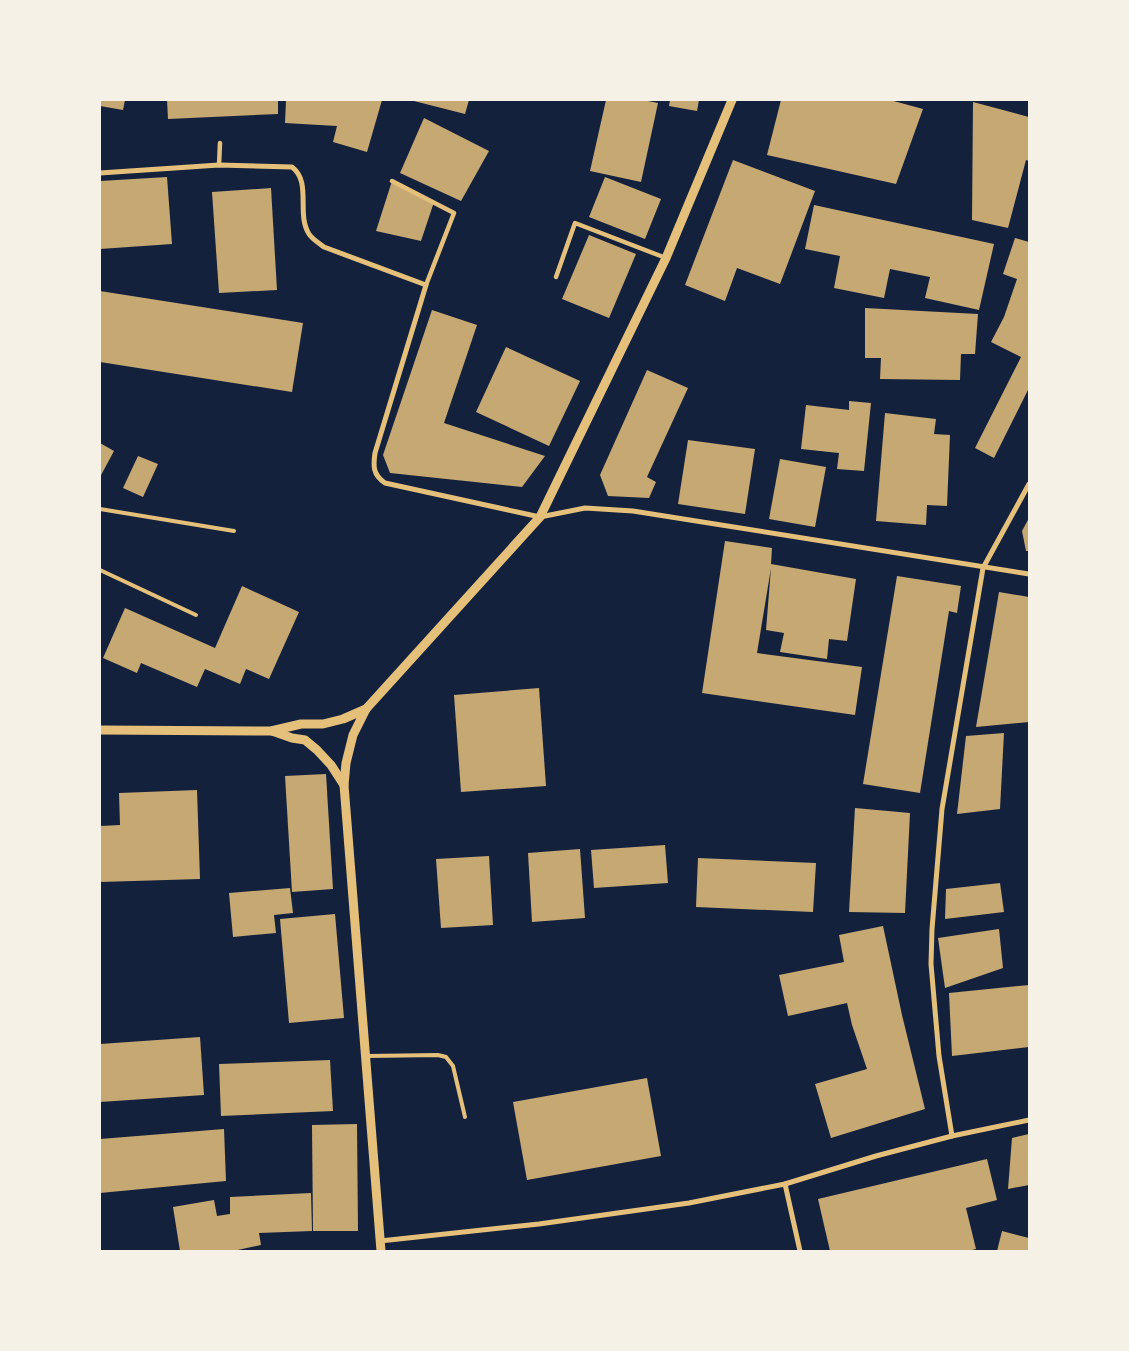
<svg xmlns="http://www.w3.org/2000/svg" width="1129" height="1351" viewBox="0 0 1129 1351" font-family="Lato,sans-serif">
<rect width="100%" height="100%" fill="#14213d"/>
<!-- building -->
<g fill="#c6a872">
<path d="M100 100H125L123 110 100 106Z"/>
<path d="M167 100H278V114L168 119Z"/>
<path d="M286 100H382L367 152 333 142 337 126 285 123Z"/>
<path d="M410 100H469L465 114Z"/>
<path d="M606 100H643L658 103 641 182 590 171Z"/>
<path d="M670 100H699L697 111 669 106Z"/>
<path d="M781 100H890L923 109 896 184 767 155Z"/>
<path d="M973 102 1029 117V161L1026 160 1008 228 972 220Z"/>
<path d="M424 118 489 151 461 201 400 173Z"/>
<path d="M733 160 815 191 780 284 737 268 725 301 685 285Z"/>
<path d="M167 177 172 244 100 249V181Z"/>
<path d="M605 177 661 199 645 239 589 217Z"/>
<path d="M392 181 434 202 421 241 376 231Z"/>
<path d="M271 188 277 290 219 293 212 192Z"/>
<path d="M814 205 994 244 979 310 925 298 930 277 890 269 884 298 834 288 840 256 805 249Z"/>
<path d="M589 235 636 254 609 318 562 299Z"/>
<path d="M1015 238 1029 242V388L994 458 975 448 1021 357 991 342 1004 317 1017 279 1003 274Z"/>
<path d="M100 291 303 323 292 392 100 362Z"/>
<path d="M865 308 978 314 975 354H961L960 380 880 379 881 358H865Z"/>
<path d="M432 310 477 325 444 423 545 456 522 487 390 473 383 455Z"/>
<path d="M506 347 580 381 549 446 476 412Z"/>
<path d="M647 370 688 388 647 477 656 482 649 498 608 496 600 475Z"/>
<path d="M849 401 871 403 864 471 837 469 839 453 801 449 806 405 849 410Z"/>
<path d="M885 413 936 419 934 434 950 435 947 506 927 505 926 525 876 521Z"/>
<path d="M688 440 755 449 745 514 678 504Z"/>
<path d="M100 443 114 451 100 477Z"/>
<path d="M138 456 158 464 143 497 123 488Z"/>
<path d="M780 459 826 467 815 527 769 519Z"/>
<path d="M1029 518V551H1026L1022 531Z"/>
<path d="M725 541 772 548 771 564 856 579 847 641 829 639 827 659 780 652 784 633 766 630 771 568 757 653 862 667 855 715 702 693Z"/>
<path d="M897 576 961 586 957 613 949 611 920 793 863 784Z"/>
<path d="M242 586 299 612 269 679 246 669 240 684 205 669 197 687 141 663 137 673 103 658 125 608 215 648Z"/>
<path d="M999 592 1029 597V722L976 727Z"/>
<path d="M539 688 546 786 461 792 454 695Z"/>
<path d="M1004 733 1000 809 957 814 966 736Z"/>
<path d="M326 774 333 889 292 892 285 776Z"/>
<path d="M197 790 200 879 100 882V826L120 825 119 793Z"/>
<path d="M855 808 910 813 905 913 849 912Z"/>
<path d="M665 845 668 883 594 888 591 850Z"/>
<path d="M580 849 585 918 532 922 528 853Z"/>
<path d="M489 856 493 925 441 928 436 859Z"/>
<path d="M698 858 816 863 813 912 696 907Z"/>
<path d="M1000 883 1004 912 945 919 946 889Z"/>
<path d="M290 888 293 913 274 915 276 933 233 937 229 893Z"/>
<path d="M335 914 344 1018 289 1023 280 919Z"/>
<path d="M883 926 902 1015 925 1109 831 1138 815 1084 867 1069 852 1025 847 1003 788 1016 779 975 844 962 839 935Z"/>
<path d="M999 929 1003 968 945 988 938 938Z"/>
<path d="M1029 985V1047L952 1056 949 993Z"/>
<path d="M200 1037 204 1095 100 1102V1044Z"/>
<path d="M330 1060 333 1111 221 1116 219 1064Z"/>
<path d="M647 1078 661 1156 527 1180 513 1102Z"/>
<path d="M357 1124 358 1231H313L312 1125Z"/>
<path d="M224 1129 226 1181 100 1193V1139Z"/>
<path d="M1029 1134V1185L1008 1189 1012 1138Z"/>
<path d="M987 1159 997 1200 966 1208 976 1249 968 1251H830L818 1199Z"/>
<path d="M311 1193 312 1231 259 1233 261 1245 233 1251H180L173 1207 214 1200 217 1216 230 1214V1197Z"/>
<path d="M1002 1231 1029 1238V1251H997Z"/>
</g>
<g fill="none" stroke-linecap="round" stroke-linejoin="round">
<!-- service -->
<g stroke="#e5c07b" stroke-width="4">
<path d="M100 509 234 531"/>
<path d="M100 570 196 615"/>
<path d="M366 1056 438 1055 446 1057 453 1066 465 1117"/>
</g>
<!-- pedestrian -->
<g stroke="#e5c07b" stroke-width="4.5">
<path d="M219 165 220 143"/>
<path d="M392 181 454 213 426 285"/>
<path d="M556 277 575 223 666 258"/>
</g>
<!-- minor -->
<g stroke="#e5c07b" stroke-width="5">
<path d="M100 173 219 165 292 167C312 182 296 214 309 234 312 239 319 243 324 247L426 285 375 453C373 466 373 475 385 483L540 517 585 508 633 511 1029 574"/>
<path d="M952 1136 939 1056 931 964 932 929 942 809 983 568 1029 484"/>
<path d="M785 1184 800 1251"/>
<path d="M380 1241 539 1224 689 1203 785 1184 876 1156 952 1136 1029 1120"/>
</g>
<!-- tertiary -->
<g stroke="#e5c07b" stroke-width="9">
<path d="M100 730 271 731 301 724H323L343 719 366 709"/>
<path d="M272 731 292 738 305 740 317 750 331 765 344 785"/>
<path d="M381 1251 344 785 346 763 353 735 366 709 540 517 666 258 732 100"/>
</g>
</g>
<!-- border -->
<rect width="1129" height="1351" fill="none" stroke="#f6f1e7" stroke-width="202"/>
</svg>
